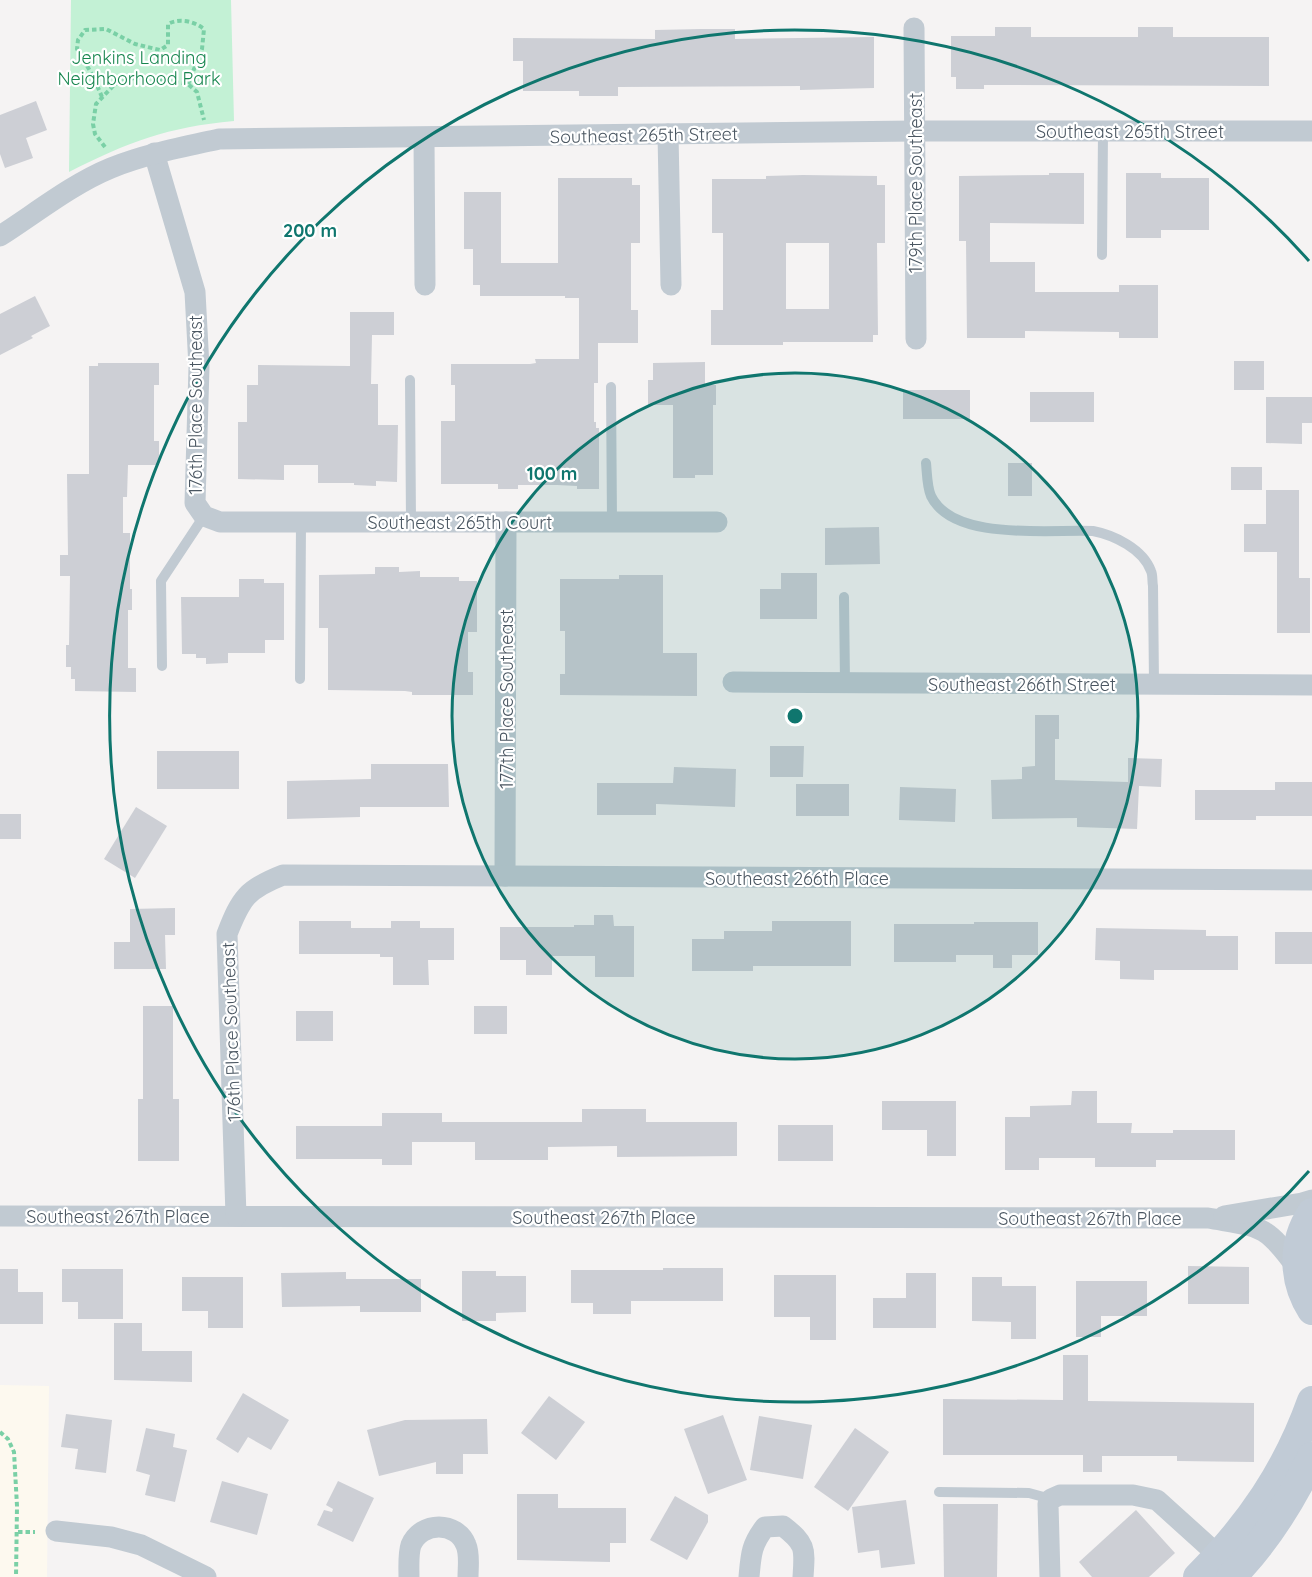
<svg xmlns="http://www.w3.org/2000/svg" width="1312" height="1577" viewBox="0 0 1312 1577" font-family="Quicksand,sans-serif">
<rect width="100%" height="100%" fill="#f5f3f3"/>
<!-- commercial -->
<path fill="#fdf9ef" d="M0 1385 49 1386 47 1577H0Z"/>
<!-- green -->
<path fill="#c3f1d5" d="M71 0H231L234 121C168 127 128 142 69 172Z"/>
<!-- building -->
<g fill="#cdcfd5" fill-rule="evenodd">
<path d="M995 27H1031V37H1138V27H1173V37H1269V86L984 85V89H956V77H951V36H995Z"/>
<path d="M701 29H735V39L874 37V88L800 90V86L618 87V96H579V91H523V61H513V38L655 39V30Z"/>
<path d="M36 101 47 130 26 138 33 158 5 168 0 154V115Z"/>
<path d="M1049 173H1084V224L990 223V262H1035V292H1119V285H1158V338H1119V332L1025 331V338H967L966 241H959V176L1049 175Z"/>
<path d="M1126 173H1161V178H1209V230H1161V238H1126Z"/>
<path d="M803 175 877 176V185H885V243H877L878 335H873V342H783V345H711V310H723V233H712V179H766V176ZM786 243H829V309H786Z"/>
<path d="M558 178H632V185H640V243H631V310H638V343H598V383H594V422H596V428H599V489H577V486L557 485H518V489H498V484H441V421H455V385H451V364H530L536 363 535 359H579V298H565V296H480V285H473V249H464V192H501V263H558Z"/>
<path d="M35 296 50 326 31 336 33 338 0 355V314Z"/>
<path d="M350 312H394V335H372L371 384H378V425H398L397 482 376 481V486L354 485V483H318V465H284V480L238 479V422H247V385H258V365L350 366Z"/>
<rect x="1234" y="361" width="30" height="29"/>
<path d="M705 362V385H716V405H713V475H695V478H673V405H648V380H653V363Z"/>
<path d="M98 363H159V385H154V441H159V465H128L127 497H123V533H130V589H132V610H128V668H136V692L75 691V679H71V667H66V645H69L70 576H60V555H68L67 474H89V366H98Z"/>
<rect x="903" y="390" width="67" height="29"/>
<rect x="1030" y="392" width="64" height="30"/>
<path d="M1266 397H1312V423H1302V444L1266 443Z"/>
<rect x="1008" y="463" width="24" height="33"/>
<rect x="1231" y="467" width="31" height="23"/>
<path d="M1266 490H1299V578H1310V633H1277V552H1244V524H1266Z"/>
<path d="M879 527 880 564 825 565V528Z"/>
<path d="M375 567H399V572L420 571V577H459V581H477V632H468V672H473V695H412V692L405 691 328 690V628H319V575L375 574Z"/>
<path d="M781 573H817V619H760V589H781Z"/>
<path d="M619 575H663V653H697V696L560 695V674H565V631H560V579H619Z"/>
<path d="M239 579H264V583H284V640H265V653H228V663L206 664V658H196V654H182L181 597H239Z"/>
<path d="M1035 715H1059V739H1055V780L1128 782V758L1162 759 1161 787 1139 786 1137 829 1077 827V818L992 819 991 780 1022 779V767L1035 766Z"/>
<path d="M770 746H804L803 777H770Z"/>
<rect x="157" y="751" width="82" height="38"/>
<path d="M371 764H448L449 807H360V817L287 819V781L371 779Z"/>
<path d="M674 767 736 769 735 807 656 804V815H597V783H673Z"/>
<path d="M1275 782H1312V816H1256V820H1195V790H1275Z"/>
<rect x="796" y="784" width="53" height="32"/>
<path d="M900 787 956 789 955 822 899 820Z"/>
<path d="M136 807 167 826 135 878 104 859Z"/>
<rect x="0" y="814" width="21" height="25"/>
<path d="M175 908V935H165L166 969H114V942H130V909Z"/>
<path d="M594 915H613L614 926H634V977H595V956H552V975H526V960H500V927H574V925H594Z"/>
<path d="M299 921H351V928H391V921H420V928H454V960H428L429 985H393V957H380V954H299Z"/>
<path d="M772 921H851V966H753V971H692V939H724V931H772Z"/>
<path d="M974 922H1038V955H1012V968H993V955H956V962H894V924H974Z"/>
<path d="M1096 928 1206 930V936H1238V970H1154V980L1120 979V961L1095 960Z"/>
<rect x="1275" y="932" width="37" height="32"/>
<path d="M143 1006H173V1099H179V1161H138V1099H143Z"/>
<rect x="474" y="1006" width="33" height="28"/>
<rect x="296" y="1011" width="37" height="30"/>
<path d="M1072 1091H1097V1123H1132L1131 1133H1173V1130H1235V1160H1156V1167H1095V1158H1039V1170H1005V1117H1030V1106L1071 1105Z"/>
<path d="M882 1101H956V1156H927V1130H882Z"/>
<path d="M582 1109H646V1122H737V1156L617 1157V1146L548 1147V1160H475V1142H412V1165H382V1159H296V1126H382V1113H442V1122H582Z"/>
<rect x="778" y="1125" width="55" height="36"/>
<path d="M1188 1266 1249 1267V1304H1188Z"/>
<path d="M663 1268H723V1301H631V1314H593V1303H571V1270H663Z"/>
<path d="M0 1269H18V1292H43V1324H0Z"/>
<path d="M62 1269H123V1319H78V1302H62Z"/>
<path d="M462 1271H496V1276H526V1312L496 1313V1321H462Z"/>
<path d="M346 1272V1279H421V1312H360V1306L282 1307 281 1273Z"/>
<path d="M906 1273H936V1328H873V1298H906Z"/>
<path d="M774 1275H836V1340H810V1317H774Z"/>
<path d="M182 1277H243V1328H208V1311H182Z"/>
<path d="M972 1277H1002V1286H1036V1339H1011V1322L972 1321Z"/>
<path d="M1076 1281H1147V1316H1101V1337H1076Z"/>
<path d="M114 1323H142V1351H192V1382L114 1380Z"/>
<path d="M1063 1355H1088V1401L1254 1403V1462L1177 1461V1456H1102V1472H1083V1455H943V1399L1063 1400Z"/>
<path d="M243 1393 289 1420 271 1450 248 1437 238 1453 216 1439Z"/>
<path d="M549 1396 585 1422 556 1460 521 1433Z"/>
<path d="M66 1414 112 1420 106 1473 75 1469 78 1449 61 1447Z"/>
<path d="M723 1415 747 1480 708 1494 684 1429Z"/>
<path d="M759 1416 812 1425 803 1479 750 1470Z"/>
<path d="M487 1419 488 1454H463V1474H436V1462L379 1476 367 1430 405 1420Z"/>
<path d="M146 1428 175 1434 173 1447 187 1450 175 1502 145 1495 150 1475 136 1471Z"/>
<path d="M855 1428 889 1452 848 1511 814 1487Z"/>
<path d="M222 1481 268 1494 257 1535 210 1522Z"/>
<path d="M338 1481 374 1498 353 1542 317 1525 324 1510 332 1512 333 1509 326 1505Z"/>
<path d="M517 1494H558V1508H626V1543H610V1562L517 1560Z"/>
<path d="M675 1496 708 1515V1522L687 1560 650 1540Z"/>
<path d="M906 1500 915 1564 881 1568 879 1550 858 1553 852 1507Z"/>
<path d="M943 1504H998L997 1577H944Z"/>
<path d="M1136 1510 1175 1553 1149 1577H1092L1079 1562Z"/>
</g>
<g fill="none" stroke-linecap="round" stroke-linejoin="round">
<!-- path -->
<g stroke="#7ad0a6" stroke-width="4" stroke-dasharray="4.5 3" stroke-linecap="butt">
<path d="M102 97 93 76 77 49 78 40 85 30 106 29 135 44 160 50 168 45V24C179 18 194 21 204 29L202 49 188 84"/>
<path d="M105 147 95 134 93 124 96 104 115 84 130 79 140 77 188 84 197 92 204 120"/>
<path d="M0 1432 8 1439 14 1452 17 1506 16 1577"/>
<path d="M18 1532H35"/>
</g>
<!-- lane -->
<g stroke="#c1cad2" stroke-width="10">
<path d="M1102 255 1103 131"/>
<path d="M410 380 411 522"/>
<path d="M611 387 612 522"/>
<path d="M926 463C927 473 927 487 931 496 953 542 1050 529 1093 531 1114 535 1143 549 1151 571 1153 575 1152 582 1153 586L1154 684"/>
<path d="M844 597 845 683"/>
<path d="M162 666 161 581 204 516"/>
<path d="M300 679 301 522"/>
<path d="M939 1492 1029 1493 1051 1499"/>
</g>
<!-- street -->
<g stroke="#c1cad2" stroke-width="21">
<path d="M914 28 916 339"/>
<path d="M668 134 671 285"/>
<path d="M424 138 425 285"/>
<path d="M154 153 195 292 199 367 195 503 204 516 220 522H717"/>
<path d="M0 236C36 213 72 184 111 168 146 154 183 147 219 139L915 131H1312"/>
<path d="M733 682 1312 685"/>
<path d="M505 876 506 522"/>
<path d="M0 1216 1208 1218C1260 1227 1265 1223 1297 1268"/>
<path d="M236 1216 227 934C241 898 247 889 283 875L1312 880"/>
<path d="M1224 1216 1302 1203 1312 1200"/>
<path d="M56 1531 111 1537 141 1545 206 1577"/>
<path d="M409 1577C409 1567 408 1554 411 1545 421 1521 457 1521 466 1545 470 1554 468 1567 468 1577"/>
<path d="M749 1577C751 1555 751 1545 765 1527L783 1526C806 1544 805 1548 803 1577"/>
<path d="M1050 1577 1048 1504 1051 1499 1060 1495H1133L1157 1500 1219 1556"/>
</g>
<!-- secondary -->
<g stroke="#c1cbd6" stroke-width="30">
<path d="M1312 1213C1292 1243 1293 1280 1312 1310"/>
<path d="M1198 1577C1250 1525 1287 1471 1312 1401"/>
<path d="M1231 1577C1266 1542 1291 1501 1312 1457"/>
</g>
</g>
<!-- distance rings -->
<circle cx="795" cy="716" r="343" fill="#0f766e" fill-opacity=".12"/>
<g fill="none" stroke="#0f766e" stroke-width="3">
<circle cx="795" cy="716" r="343"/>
<path d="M1309 1171A686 686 0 1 1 1309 261"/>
</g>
<g text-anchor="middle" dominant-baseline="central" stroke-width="4.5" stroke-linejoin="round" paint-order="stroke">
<!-- park labels -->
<g font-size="18" fill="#17864f" stroke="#fff">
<text x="139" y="57">Jenkins Landing<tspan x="139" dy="21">Neighborhood Park</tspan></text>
</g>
<!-- street labels -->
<g font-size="18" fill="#4a5661" stroke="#fff">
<text x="1130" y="131">Southeast 265th Street</text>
<text transform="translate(644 135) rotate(-1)">Southeast 265th Street</text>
<text transform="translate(915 183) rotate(-90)">179th Place Southeast</text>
<text transform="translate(195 405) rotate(-90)">176th Place Southeast</text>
<text x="460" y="522">Southeast 265th Court</text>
<text x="1022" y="684">Southeast 266th Street</text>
<text transform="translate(506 699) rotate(-90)">177th Place Southeast</text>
<text x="797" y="878">Southeast 266th Place</text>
<text transform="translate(231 1032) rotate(-92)">176th Place Southeast</text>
<text x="118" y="1216">Southeast 267th Place</text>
<text x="604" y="1217">Southeast 267th Place</text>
<text x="1090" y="1218">Southeast 267th Place</text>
</g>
</g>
<circle cx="795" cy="716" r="9" fill="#0f766e" stroke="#fff" stroke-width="3"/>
<g font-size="18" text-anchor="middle" font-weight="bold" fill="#0f766e" stroke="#fff" stroke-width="4.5" stroke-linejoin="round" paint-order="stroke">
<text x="310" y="237">200 m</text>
<text x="552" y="480">100 m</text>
</g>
</svg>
